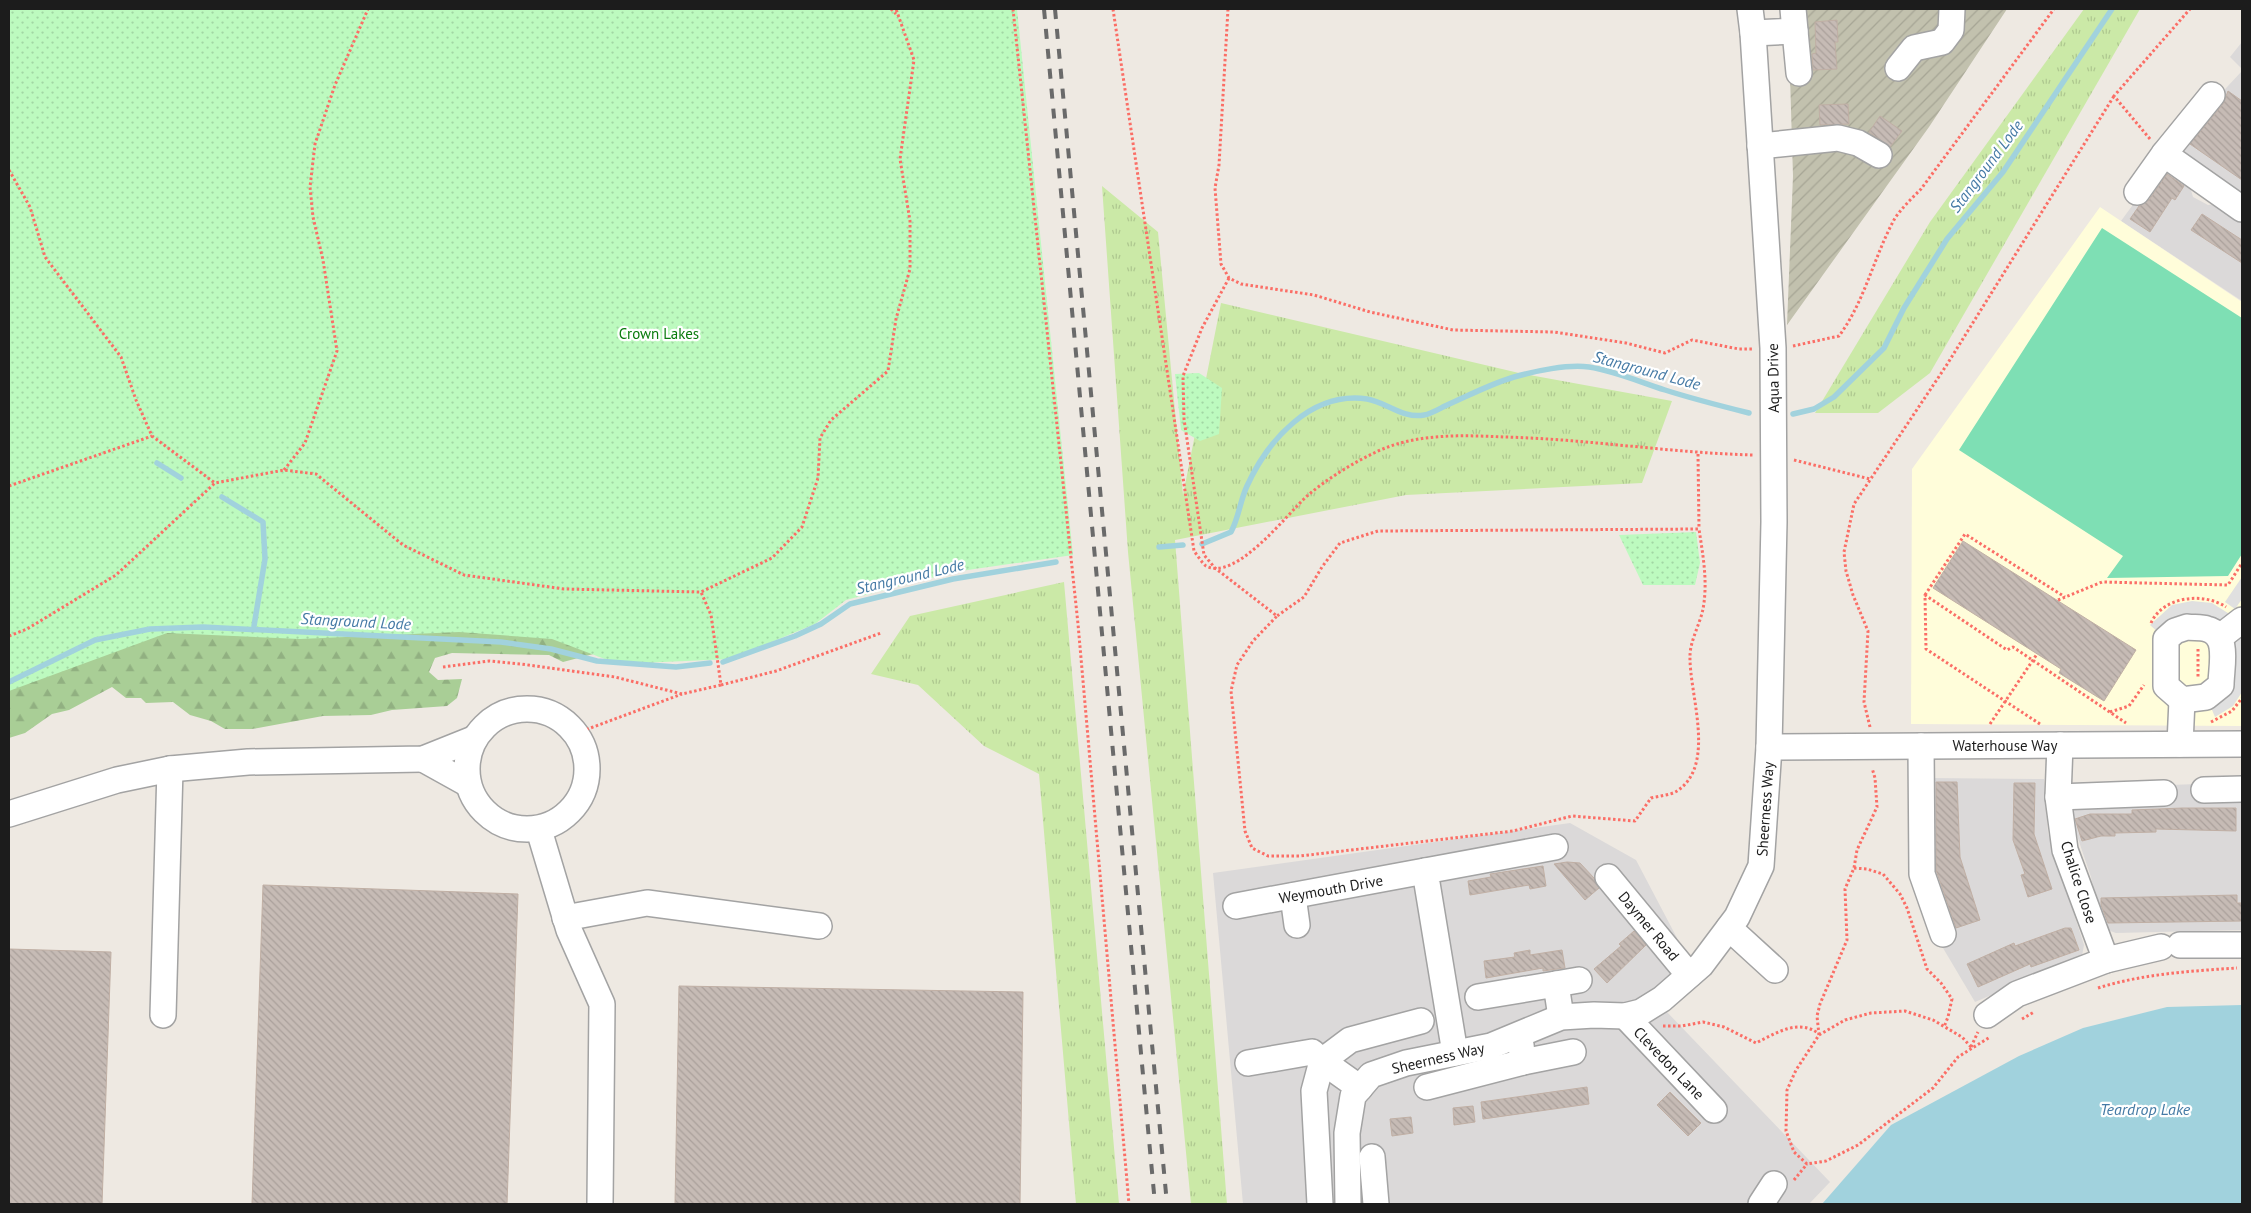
<svg xmlns="http://www.w3.org/2000/svg" width="2251" height="1213" viewBox="0 0 2251 1213" font-family="'PT Sans',sans-serif">
<defs>
<pattern id="construction-furrows" width="10" height="10" patternUnits="userSpaceOnUse" patternTransform="scale(1.25)"><rect width="10" height="10" fill="#c2c1ae"/><path d="M-1 1l2-2M0 10L10 0M9 11l2-2" fill="none" stroke="#a6a595"/></pattern>
<pattern id="grass-tufts" width="24" height="20" patternUnits="userSpaceOnUse" patternTransform="scale(1.25)"><rect width="24" height="20" fill="#cbe9a7"/><path d="M3 7l-1-3M5 7V3M7 7l1-3M15 17l-1-3M17 17v-4M19 17l1-3" fill="none" stroke="#aec78f"/></pattern>
<pattern id="forest-firs" width="22" height="20" patternUnits="userSpaceOnUse" patternTransform="scale(1.25)"><rect width="22" height="20" fill="#a9ce96"/><path d="M5 1l3.5 6h-7zM16 11l3.5 6h-7z" fill="#91b081"/></pattern>
<pattern id="park-dots" width="8" height="8" patternUnits="userSpaceOnUse" patternTransform="scale(1.25)"><rect width="8" height="8" fill="#bdfabf"/><path d="M2 2h.1M6 6h.1" fill="none" stroke="#a2d6a4" stroke-width="1.8" stroke-linecap="round"/></pattern>
<pattern id="building-back-hatch" width="6" height="6" patternUnits="userSpaceOnUse" patternTransform="scale(1.25)"><rect width="6" height="6" fill="#c6bbb5"/><path d="M-1 5l2 2M0 0l6 6M5-1l2 2" fill="none" stroke="#aaa09b"/></pattern>
</defs>
<rect width="100%" height="100%" fill="#eee9e2"/>
<!-- residential -->
<g fill="#dbd9d9">
<path d="M2242 42V69L2230 57Z"/>
<path d="M2242 71V200L2232 194V186L2182 157 2181 144 2213 102Z"/>
<path d="M2169 171 2190 187 2193 197 2208 205 2215 204 2242 222V301L2121 221 2154 176Z"/>
<path d="M1929 778 2044 779 2048 833 2084 945 2082 956 1975 1002 1943 948 1955 942 1928 866Z"/>
<path d="M2197 784 2242 797V930L2116 933 2102 928 2091 877 2070 815 2071 805 2170 785Z"/>
<path d="M1570 823 1636 860 1677 938 1667 1012 1830 1182 1809 1204H1243L1213 873Z"/>
</g>
<!-- education -->
<path fill="#fffdda" d="M2100 207 2242 302V726L1911 724 1912 469Z"/>
<!-- construction -->
<path fill="url(#construction-furrows)" d="M1788 9H2007L1929 127 1787 325 1793 176Z"/>
<!-- grass -->
<g fill="url(#grass-tufts)">
<path d="M2084 9H2140L1930 373 1878 413H1815L1930 222Z"/>
<path d="M1102 186 1158 232 1183 495 1221 303 1519 373 1672 401 1642 483 1406 495 1175 540 1227 1204H1191L1128 552Z"/>
<path d="M1064 582 1119 1204H1076L1039 774 984 746 918 685 871 674 910 616Z"/>
</g>
<!-- forest -->
<path fill="url(#forest-firs)" d="M131 567 680 658 649 663 647 660 601 652 563 662 549 655 452 653 435 658 429 672 438 680 462 679 457 698 447 706 392 710 371 715 323 716 252 729H225L211 721 190 715 173 702 146 703 141 698H126L112 687 69 710 52 714 25 733 9 738V653Z"/>
<!-- park -->
<g fill="url(#park-dots)">
<path d="M9 9H1017L1073 555 954 572 846 600 815 624 731 659 618 664 552 639 459 632 300 639 167 633 9 691Z"/>
<path d="M1199 373 1222 388 1219 434 1200 441 1181 430 1175 374Z"/>
<path d="M1696 532 1700 563 1695 585H1643L1619 535Z"/>
</g>
<!-- pitch -->
<path fill="#7edfb4" d="M2102 228 2242 318V554L2228 576 2107 578 2123 556 1959 450Z"/>
<!-- parking -->
<g fill="#e0e0e0">
<path d="M2242 577V599L2235 609 2225 602Z"/>
<path d="M2192 601 2212 603 2231 615 2222 625 2209 616 2192 614 2178 616 2159 633 2150 625 2172 605Z"/>
<path d="M2242 638V692L2233 706 2215 717 2210 705 2233 639Z"/>
</g>
<!-- water -->
<path fill="#a1d2dd" d="M2242 1005V1204H1822L1891 1125 2019 1056 2083 1028 2167 1007Z"/>
<g fill="none" stroke-linecap="round" stroke-linejoin="round">
<!-- stream -->
<g stroke="#a1d2dd" stroke-width="5.5">
<path d="M1793 414 1814 409 1834 397 1884 348 1904 308 1947 239 2003 172 2112 9"/>
<path d="M157 463 181 478"/>
<path d="M222 497 263 522 265 559 254 626"/>
<path d="M1202 544 1231 532C1239 517 1240 501 1247 486 1268 440 1311 391 1367 399 1386 402 1403 419 1424 415 1431 414 1439 409 1445 406 1468 396 1490 384 1514 377 1535 371 1568 364 1589 367 1615 371 1640 382 1665 390 1693 399 1721 406 1749 413"/>
<path d="M1159 547 1183 545"/>
<path d="M723 662 795 636 821 624 850 604 953 579 1056 562"/>
<path d="M9 682 95 640 150 629 203 627 501 642 551 649 597 661 676 667 710 663"/>
</g>
</g>
<!-- building -->
<g fill="url(#building-back-hatch)" stroke="#c0afa4">
<path d="M1837 20 1838 42H1835L1837 69 1813 70 1812 54 1816 53 1815 22Z"/>
<path d="M2228 91 2242 101V180L2190 144 2223 104Z"/>
<path d="M1848 104 1849 124 1820 125 1819 105Z"/>
<path d="M1880 116 1902 131 1890 147 1869 132Z"/>
<path d="M2167 174 2184 186 2175 200 2172 198 2150 232 2130 219 2139 206 2149 200Z"/>
<path d="M2202 214 2242 240V263L2191 230Z"/>
<path d="M1963 541 2136 650 2104 701 2059 673 2061 669 1933 588Z"/>
<path d="M1936 782H1957L1960 857 1980 920 1956 928 1936 870Z"/>
<path d="M2014 783H2035L2034 834 2052 889 2028 897 2021 875 2025 874 2013 840Z"/>
<path d="M2183 808H2236V831L2156 829V832L2115 833V836H2101L2082 841 2075 819 2090 814H2132V810Z"/>
<path d="M1567 862 1580 863 1594 878 1599 888 1585 900 1554 864Z"/>
<path d="M1543 866 1546 886 1530 889 1529 885 1470 895 1468 881 1491 877 1490 874Z"/>
<path d="M263 885 518 894 507 1204H252Z"/>
<path d="M2237 895V903H2242V921L2108 923 2101 905V898Z"/>
<path d="M2065 928H2071L2079 950 2031 967 2030 964 1978 987 1967 964 2014 943 2015 946Z"/>
<path d="M1634 931 1646 945 1607 983 1594 969 1621 946 1619 944Z"/>
<path d="M9 949 111 952 102 1204H9Z"/>
<path d="M1530 950V955L1562 950 1565 968 1543 971V968L1486 978 1484 961 1515 957 1514 953Z"/>
<path d="M679 986 1023 992 1020 1204H675Z"/>
<path d="M1587 1087 1589 1104 1483 1119 1481 1102Z"/>
<path d="M1670 1092 1701 1123 1688 1136 1657 1105Z"/>
<path d="M1473 1106 1475 1122 1454 1125 1453 1108Z"/>
<path d="M1411 1117 1413 1133 1392 1136 1390 1119Z"/>
</g>
<g fill="none" stroke-linecap="round" stroke-linejoin="round">
<!-- minor casing -->
<g stroke="#a3a3a3" stroke-width="28">
<g id="minor">
<path d="M1795 31 1799 73"/>
<path d="M1753 33 1795 31 1793 9"/>
<path d="M1898 68 1914 48 1942 42 1951 30 1952 9"/>
<path d="M1760 146 1838 138 1858 143 1879 155"/>
<path d="M2164 154 2242 209"/>
<path d="M2137 192 2164 154 2212 95"/>
<path d="M2187 627C2193 628 2201 627 2207 629 2230 635 2221 667 2221 685L2206 697 2182 700 2166 686V639L2175 631Z"/>
<path d="M2220 637 2242 620"/>
<circle cx="527" cy="769" r="60"/>
<path d="M2180 744 2182 700"/>
<path d="M2060 745 2058 797 2065 850 2106 960 2161 947"/>
<path d="M1921 746 1922 874 1943 934"/>
<path d="M1769 747 2242 744"/>
<path d="M423 759 468 784"/>
<path d="M2204 790 2242 789"/>
<path d="M2058 797 2164 793"/>
<path d="M9 814 117 780 170 769 248 762 423 759 473 739"/>
<path d="M539 830 569 930 602 1004 600 1203"/>
<path d="M1608 877 1689 975"/>
<path d="M1293 896 1297 925"/>
<path d="M1236 906 1425 871"/>
<path d="M565 918 647 903 819 926"/>
<path d="M1729 928 1775 970"/>
<path d="M2180 945H2242"/>
<path d="M1556 984 1579 980"/>
<path d="M1478 997 1556 984 1561 1017"/>
<path d="M163 1015 170 769"/>
<path d="M1987 1015 2017 994 2106 960"/>
<path d="M1625 1016 1714 1110"/>
<path d="M1521 1045 1523 1062 1573 1052"/>
<path d="M1455 1053 1425 871 1555 847"/>
<path d="M1248 1063 1312 1052 1322 1061 1360 1088"/>
<path d="M1427 1087 1523 1062"/>
<path d="M1372 1157 1376 1204"/>
<path d="M1320 1204 1314 1091 1322 1061 1350 1040 1421 1021"/>
<path d="M1348 1204 1347 1133 1353 1096 1371 1075 1406 1063 1491 1046 1561 1017 1594 1015 1625 1016 1641 1012 1662 999 1701 965 1737 917 1761 866 1769 747 1774 522 1773 348 1753 33 1750 9"/>
<path d="M1761 1204 1774 1184"/>
</g>
</g>
<!-- path -->
<g stroke="#fb6e66" stroke-width="3" stroke-dasharray="2.5 2.5" stroke-linecap="butt">
<path d="M891 9 896 14"/>
<path d="M1013 9 1078 624 1129 1204"/>
<path d="M1113 9 1194 551C1198 556 1202 563 1206 566 1236 582 1288 513 1307 496 1327 479 1351 464 1374 453 1414 433 1461 435 1504 437 1588 439 1670 453 1754 455"/>
<path d="M1228 9 1219 165 1215 188 1221 264 1229 278 1241 284 1314 295 1370 312 1453 330 1554 332 1626 343 1665 353 1692 340 1739 349H1752"/>
<path d="M2150 139 2114 96 2190 9"/>
<path d="M9 170 30 207 45 257 121 357 136 400 152 436 215 483"/>
<path d="M1229 278 1202 328 1183 376 1184 419 1204 555 1215 568 1277 616 1253 641 1237 665 1231 691 1245 831 1252 848 1268 856H1300L1513 831 1572 816 1635 821 1651 798C1659 796 1671 795 1677 791 1717 765 1689 694 1690 656 1690 641 1700 624 1703 609 1708 582 1703 556 1699 529L1378 531 1340 543 1322 567 1304 597 1277 616"/>
<path d="M1793 346 1839 336C1865 301 1874 256 1895 218 1902 208 1912 198 1921 189L2054 9"/>
<path d="M1698 454 1699 529"/>
<path d="M1794 460 1870 479"/>
<path d="M284 470 305 443 337 351 323 260 313 217 310 187 315 144 335 85 368 9"/>
<path d="M9 486 152 436"/>
<path d="M1925 595 1965 534 2065 597"/>
<path d="M2058 600 2102 582 2228 585 2242 563"/>
<path d="M2151 623C2163 596 2204 592 2226 607"/>
<path d="M9 636 27 629 116 575 215 483 284 470 316 474 403 545 464 575 564 589 701 592 772 558 802 527 818 478 820 438 831 420 888 371 896 319 910 269V221L900 159 914 60 896 9"/>
<path d="M2198 649V677"/>
<path d="M443 667 489 661 521 664 615 677 682 694 721 685 711 615 701 592"/>
<path d="M721 685 776 671 881 633"/>
<path d="M2110 712 2129 706 2144 685"/>
<path d="M2211 722 2232 711 2242 698"/>
<path d="M1990 724 2037 654"/>
<path d="M2040 724 1926 649 1925 595 2007 650 2013 647 2126 723"/>
<path d="M1870 727 1864 702 1868 631 1853 595 1846 571 1844 552 1854 504 1946 366 2114 96"/>
<path d="M577 733 682 694"/>
<path d="M1854 868 1867 869 1883 874 1900 894 1907 908 1927 969 1941 983 1952 999 1948 1017 1944 1027"/>
<path d="M2098 988C2142 974 2191 971 2237 968"/>
<path d="M2022 1019 2034 1012"/>
<path d="M1663 1026H1682L1703 1022 1724 1027 1756 1043C1776 1033 1799 1018 1819 1034"/>
<path d="M1819 1035 1817 1016 1820 1004 1847 940 1845 889 1854 868 1857 850 1877 807 1875 778 1872 768"/>
<path d="M1971 1047 1962 1037 1933 1020 1905 1011 1871 1013 1845 1020 1819 1035 1796 1070 1787 1090 1786 1131 1794 1152 1807 1164 1826 1161 1858 1145 1933 1088 1958 1057 1990 1037"/>
<path d="M1971 1047 1978 1032"/>
<path d="M1794 1180 1807 1164"/>
</g>
<!-- minor -->
<use href="#minor" stroke="#fff" stroke-width="25"/>
<!-- rail -->
<g stroke="#6a6a6a" stroke-width="4" stroke-dasharray="10 10" stroke-linecap="butt">
<path d="M1044 9 1155 1204"/>
<path d="M1055 9 1167 1204"/>
</g>
</g>
<g text-anchor="middle" dominant-baseline="central" stroke-width="4.5" stroke-linejoin="round" paint-order="stroke">
<!-- park labels -->
<g font-size="15" fill="#0a7b0e" stroke="#fff">
<text x="659" y="333">Crown Lakes</text>
</g>
<!-- street labels -->
<g font-size="15" fill="#1c1c1c" stroke="#fff">
<text transform="translate(1773 378) rotate(-91)">Aqua Drive</text>
<text x="2005" y="745">Waterhouse Way</text>
<text transform="translate(1765 809) rotate(-86)">Sheerness Way</text>
<text transform="translate(2079 882) rotate(72)">Chalice Close</text>
<text transform="translate(1331 889) rotate(-10)">Weymouth Drive</text>
<text transform="translate(1649 926) rotate(50)">Daymer Road</text>
<text transform="translate(1438 1058) rotate(-13)">Sheerness Way</text>
<text transform="translate(1669 1063) rotate(46)">Clevedon Lane</text>
</g>
<!-- water labels -->
<g font-size="16" font-style="italic" fill="#457aa5" stroke="#fff">
<text transform="translate(1986 166) rotate(-53)">Stanground Lode</text>
<text transform="translate(1647 370) rotate(15)">Stanground Lode</text>
<text transform="translate(910 576) rotate(-13)">Stanground Lode</text>
<text transform="translate(356 621) rotate(3)">Stanground Lode</text>
<text x="2145" y="1109">Teardrop Lake</text>
</g>
</g>
<!-- border -->
<rect width="2251" height="1213" fill="none" stroke="#1c1c1c" stroke-width="20"/>
</svg>
